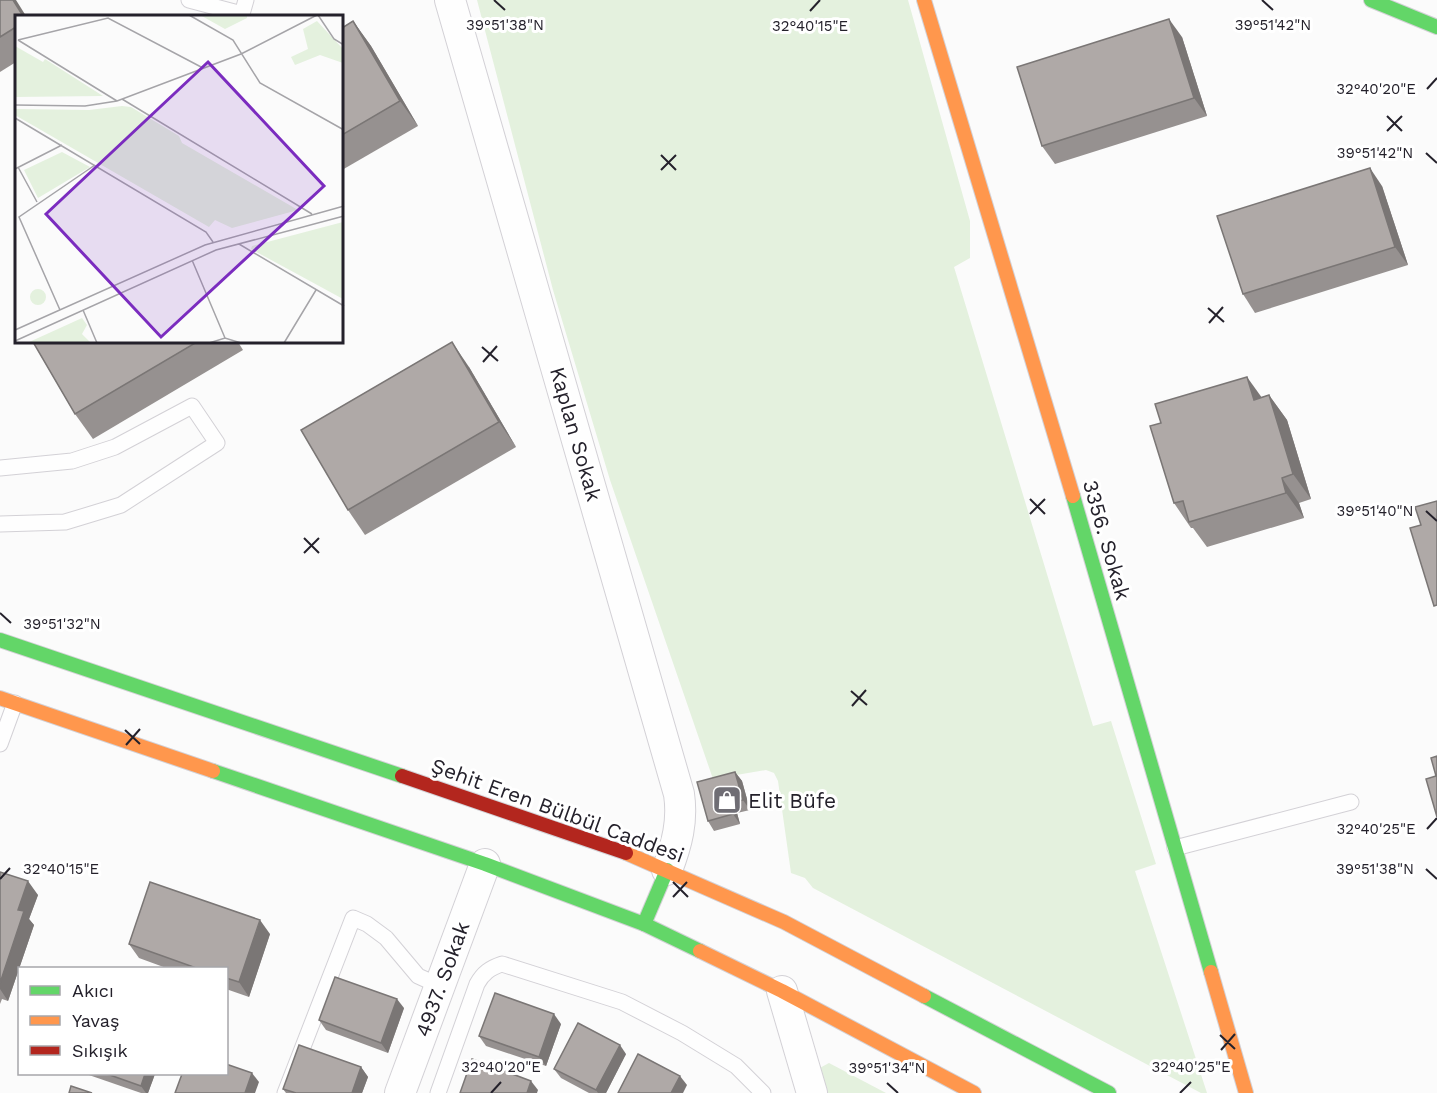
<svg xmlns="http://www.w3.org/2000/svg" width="1437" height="1093" viewBox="0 0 1437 1093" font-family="'Work Sans',sans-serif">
<rect width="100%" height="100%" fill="#fbfbfb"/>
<!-- green -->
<g fill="#e4f1de">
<path d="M477 0H908L970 221V258L954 267 1093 726 1111 721 1156 864 1135 871 1207 1093H1201L813 888 805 878 791 873 778 781 774 773 766 770 713 779 610 480 553 290Z"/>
<path d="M829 1063 886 1093H822L816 1070Z"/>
</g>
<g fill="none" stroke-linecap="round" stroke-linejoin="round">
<!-- lane casing -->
<g stroke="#d3d1d6" stroke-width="17">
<g id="lane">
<path d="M189 0 242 14 246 0"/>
<path d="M0 468 72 461 115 447 192 406 217 443 121 505 65 522 0 524"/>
<path d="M0 744 15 703"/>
<path d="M1175 848 1351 802"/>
<path d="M285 1093 353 918 367 924 386 938 418 976 440 986"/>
<path d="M438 1093 477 984C483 973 490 968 502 964L622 1002 682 1033 736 1066 763 1093"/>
</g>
</g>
<!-- street casing -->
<g stroke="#d3d1d6" stroke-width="32">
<g id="street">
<path d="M450 0 679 794C683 821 677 844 667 870"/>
<path d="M782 991 812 1093"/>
<path d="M400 1093 485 864"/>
</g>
</g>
<!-- fast casing -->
<g stroke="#d3d1d6" stroke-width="16">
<g id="fast">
<path d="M1371 0 1437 27"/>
<path d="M1073 496 1211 972"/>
<path d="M0 640 402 776"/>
<path d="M213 771 485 864 644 924 700 951"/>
<path d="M644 924 667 870"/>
<path d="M924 996 1109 1093"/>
</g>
</g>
<!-- slow casing -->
<g stroke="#d3d1d6" stroke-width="16">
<g id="slow">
<path d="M924 0 1073 496"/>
<path d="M0 698 213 771"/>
<path d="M626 853 784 922 924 996"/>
<path d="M700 951 782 991 974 1093"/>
<path d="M1211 972 1246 1093"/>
</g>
</g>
<!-- jam casing -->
<g stroke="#d3d1d6" stroke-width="16">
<path id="jam" d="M402 776 626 853"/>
</g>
<!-- lane -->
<use href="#lane" stroke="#fefefe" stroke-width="15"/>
<!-- street -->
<use href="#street" stroke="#fefefe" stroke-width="30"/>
<!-- fast -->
<use href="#fast" stroke="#63d668" stroke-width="14"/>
<!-- slow -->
<use href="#slow" stroke="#ff974d" stroke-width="14"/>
<!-- jam -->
<use href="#jam" stroke="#b3261e" stroke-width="14"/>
</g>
<!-- wall -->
<g fill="#969190">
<path d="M0 0 16 16V62L0 72Z"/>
<path d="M353 21 371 46 418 126 342 170V28Z"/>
<path d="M1182 37 1207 116 1055 164 1042 146Z"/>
<path d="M1382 186 1408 265 1255 313 1243 294Z"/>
<path d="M33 342H238L243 350 93 439 75 414Z"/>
<path d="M469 367 516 447 365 535 348 510Z"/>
<path d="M1269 395 1287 420 1311 499 1299 503 1304 518 1207 547 1193 528H1191L1174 503 1262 397Z"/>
<path d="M735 772 742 781 750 810 737 813 740 824 714 831 708 821Z"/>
<path d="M0 872 38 895 29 919 34 925 8 1001 2 999 0 1004Z"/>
<path d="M270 934 249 997 226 989V969H169L139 958 129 944Z"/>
<path d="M404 1008 388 1053 326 1030 319 1020Z"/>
<path d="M561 1024 546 1066 486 1046 479 1036Z"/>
<path d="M626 1054 606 1093H589L561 1078 554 1069Z"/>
<path d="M361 1067 368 1077 362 1093H286L283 1089Z"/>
<path d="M86 1074H155L148 1093H141Z"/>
</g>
<!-- shaded-wall -->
<g fill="#7a7675">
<path d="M13 0H16L26 16H23Z"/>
<path d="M1169 19 1182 37 1207 116 1194 98Z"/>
<path d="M353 21 371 46 418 126 400 101Z"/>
<path d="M1370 168 1382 186 1408 265 1395 247Z"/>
<path d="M452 342 469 367 516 447 499 422Z"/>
<path d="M1247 377 1265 402 1254 400Z"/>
<path d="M1269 395 1287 420 1311 499 1293 474Z"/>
<path d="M1282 478 1299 503 1304 518 1286 493Z"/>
<path d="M735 772 742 781 750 810 743 800Z"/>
<path d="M730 803 737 813 740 824 733 814Z"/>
<path d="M28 881 38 895 29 919 34 925 8 1001 0 989V983L18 910Z"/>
<path d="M260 920 270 934 249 997 239 982Z"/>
<path d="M397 999 404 1008 388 1053 381 1043Z"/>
<path d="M554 1014 561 1024 546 1066 539 1057Z"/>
<path d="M620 1045 626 1054 606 1093H598L596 1090Z"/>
<path d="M361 1067 368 1077 362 1093H352Z"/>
<path d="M252 1073 259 1082 255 1093H245Z"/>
<path d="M145 1074H155L148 1093H146L141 1086Z"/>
<path d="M680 1076 687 1085 683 1093H671Z"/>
<path d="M531 1081 538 1090 537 1093H527Z"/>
</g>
<!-- building -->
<g fill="#afa9a7" stroke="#7a7675" stroke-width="1.5">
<path d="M0 0H13L23 16H16V27L0 37Z"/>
<path d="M1169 19 1194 98 1042 146 1017 67Z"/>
<path d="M353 21 400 101 342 135V28Z"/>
<path d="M1370 168 1395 247 1243 294 1217 216Z"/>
<path d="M33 342H197L75 414Z"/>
<path d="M452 342 499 422 348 510 301 430Z"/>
<path d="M1247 377 1254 400 1269 395 1293 474 1282 478 1286 493 1189 522 1183 501 1174 503 1150 426 1161 423 1155 404Z"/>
<path d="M1437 501V605L1434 606 1410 528 1421 525 1415 507Z"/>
<path d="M1437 756V817L1426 779 1436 776 1431 758Z"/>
<path d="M735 772 743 800 730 803 733 814 708 821 697 782Z"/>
<path d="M0 872 28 881 18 910 24 911 0 983Z"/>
<path d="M150 882 260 920 239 982 226 978V969H199L129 944Z"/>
<path d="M335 977 397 999 381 1043 319 1020Z"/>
<path d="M495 993 554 1014 539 1057 479 1036Z"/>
<path d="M578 1023 620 1045 596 1090 554 1069Z"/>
<path d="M299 1045 361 1067 352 1093H296L283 1089Z"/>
<path d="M638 1054 680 1076 671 1093H618Z"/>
<path d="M472 1059 531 1081 527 1093H460Z"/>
<path d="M226 1064 252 1073 245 1093H175L182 1074H226Z"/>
<path d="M107 1074H145L141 1086Z"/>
<path d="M71 1086 92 1093H69Z"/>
</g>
<!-- ticks -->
<path fill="none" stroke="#24212b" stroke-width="2" d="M494 0 505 10M1262 0 1273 10M810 11 820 0M1427 89 1437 78M1387 116 1402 131M1387 131 1402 116M1426 153 1437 163M661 155 676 170M661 170 676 155M1208 308 1224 322M1209 323 1223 307M482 347 498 361M483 362 497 346M1030 499 1045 514M1426 511 1437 521M1030 514 1045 499M304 538 319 553M304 553 319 538M0 613 11 623M851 691 867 705M852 706 866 690M125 730 140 744M126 745 140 729M1427 829 1437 818M1426 869 1437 879M0 879 10 868M673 882 688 897M673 897 687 882M1220 1035 1235 1049M1221 1050 1235 1034M887 1083 898 1093M491 1093 501 1082M1180 1093 1191 1082"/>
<!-- icons -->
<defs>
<g id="shop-square" transform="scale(1.5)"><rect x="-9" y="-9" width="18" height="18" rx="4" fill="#6f6d74" stroke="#fff"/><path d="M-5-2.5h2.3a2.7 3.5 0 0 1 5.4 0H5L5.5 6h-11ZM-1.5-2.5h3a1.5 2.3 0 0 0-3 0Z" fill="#fff"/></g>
</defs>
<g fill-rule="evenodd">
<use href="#shop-square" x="727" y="800"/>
</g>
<g text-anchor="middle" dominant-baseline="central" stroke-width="6" stroke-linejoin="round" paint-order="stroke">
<!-- street labels -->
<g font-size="21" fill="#24212b" stroke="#fff">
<text transform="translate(576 434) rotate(74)">Kaplan Sokak</text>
<text transform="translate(1107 540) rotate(74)">3356. Sokak</text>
<text transform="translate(558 810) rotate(20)">Şehit Eren Bülbül Caddesi</text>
<text transform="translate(442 979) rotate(-70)">4937. Sokak</text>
</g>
<!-- poi labels -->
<g font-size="21" fill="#24212b" stroke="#fff" text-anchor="start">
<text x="748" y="800">Elit Büfe</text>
</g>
</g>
<!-- overview -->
<g transform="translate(15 15)">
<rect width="328" height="328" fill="#fbfbfb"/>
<path d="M185 0H232V3L210 14ZM302 6 328 34V48L305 40 280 50 276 42 293 34 288 14ZM0 31 28 47 30 44 88 81 0 82ZM107 91 116 92 164 121 167 128 283 195 217 213 200 205 194 212 0 100V94L74 95ZM47 137 75 152 23 183 9 155ZM328 207V284L236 234 237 231ZM15 282a8 8 0 1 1 16 0a8 8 0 1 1-16 0ZM67 303 72 310 67 319 76 328H12Z" fill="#e4f1de"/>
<path fill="none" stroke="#a5a4a8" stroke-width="1.5" d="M174 0 218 25 245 68 329 115M303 0 319 24 329 30M3 25 93 3 188 53M3 25 102 86M107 84 297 199M0 90 70 91 102 86 226 39 302 0M0 103 191 217 198 227M3 152 22 187M0 154 47 130M224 229 329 291M177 245 210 323M45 295 4 202 80 150M68 295 82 328M0 315 190 230 329 191M0 326 201 235 329 201M194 328 210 323 226 328M269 328 301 275"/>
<path fill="#7b2cbf" fill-opacity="0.15" stroke="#7b2cbf" stroke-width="3" d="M193 47 309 171 146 322 31 199Z"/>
<rect width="328" height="328" fill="none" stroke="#24212b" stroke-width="3"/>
</g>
<g font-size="15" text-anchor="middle" fill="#24212b" stroke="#fff" stroke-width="6" stroke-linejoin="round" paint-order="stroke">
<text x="505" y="30">39°51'38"N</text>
<text x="1273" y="30">39°51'42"N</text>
<text x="810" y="31">32°40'15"E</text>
<text x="1376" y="94">32°40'20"E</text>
<text x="1375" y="158">39°51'42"N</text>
<text x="1375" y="516">39°51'40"N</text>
<text x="62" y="629">39°51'32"N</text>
<text x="1376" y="834">32°40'25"E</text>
<text x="61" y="874">32°40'15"E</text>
<text x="1375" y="874">39°51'38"N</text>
<text x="501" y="1072">32°40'20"E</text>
<text x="1191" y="1072">32°40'25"E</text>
<text x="887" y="1073">39°51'34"N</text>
</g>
<!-- legend -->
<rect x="18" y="967" width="210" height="108" fill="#ffffff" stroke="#a7a6aa" stroke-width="1.5"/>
<rect x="30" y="986" width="30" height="9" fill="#63d668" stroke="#a7a6aa" stroke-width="1.5"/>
<text x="72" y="997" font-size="18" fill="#24212b">Akıcı</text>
<rect x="30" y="1016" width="30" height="9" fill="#ff974d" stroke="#a7a6aa" stroke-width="1.5"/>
<text x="72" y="1027" font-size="18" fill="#24212b">Yavaş</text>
<rect x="30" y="1046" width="30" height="9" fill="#b3261e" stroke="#a7a6aa" stroke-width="1.5"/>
<text x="72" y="1057" font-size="18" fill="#24212b">Sıkışık</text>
</svg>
